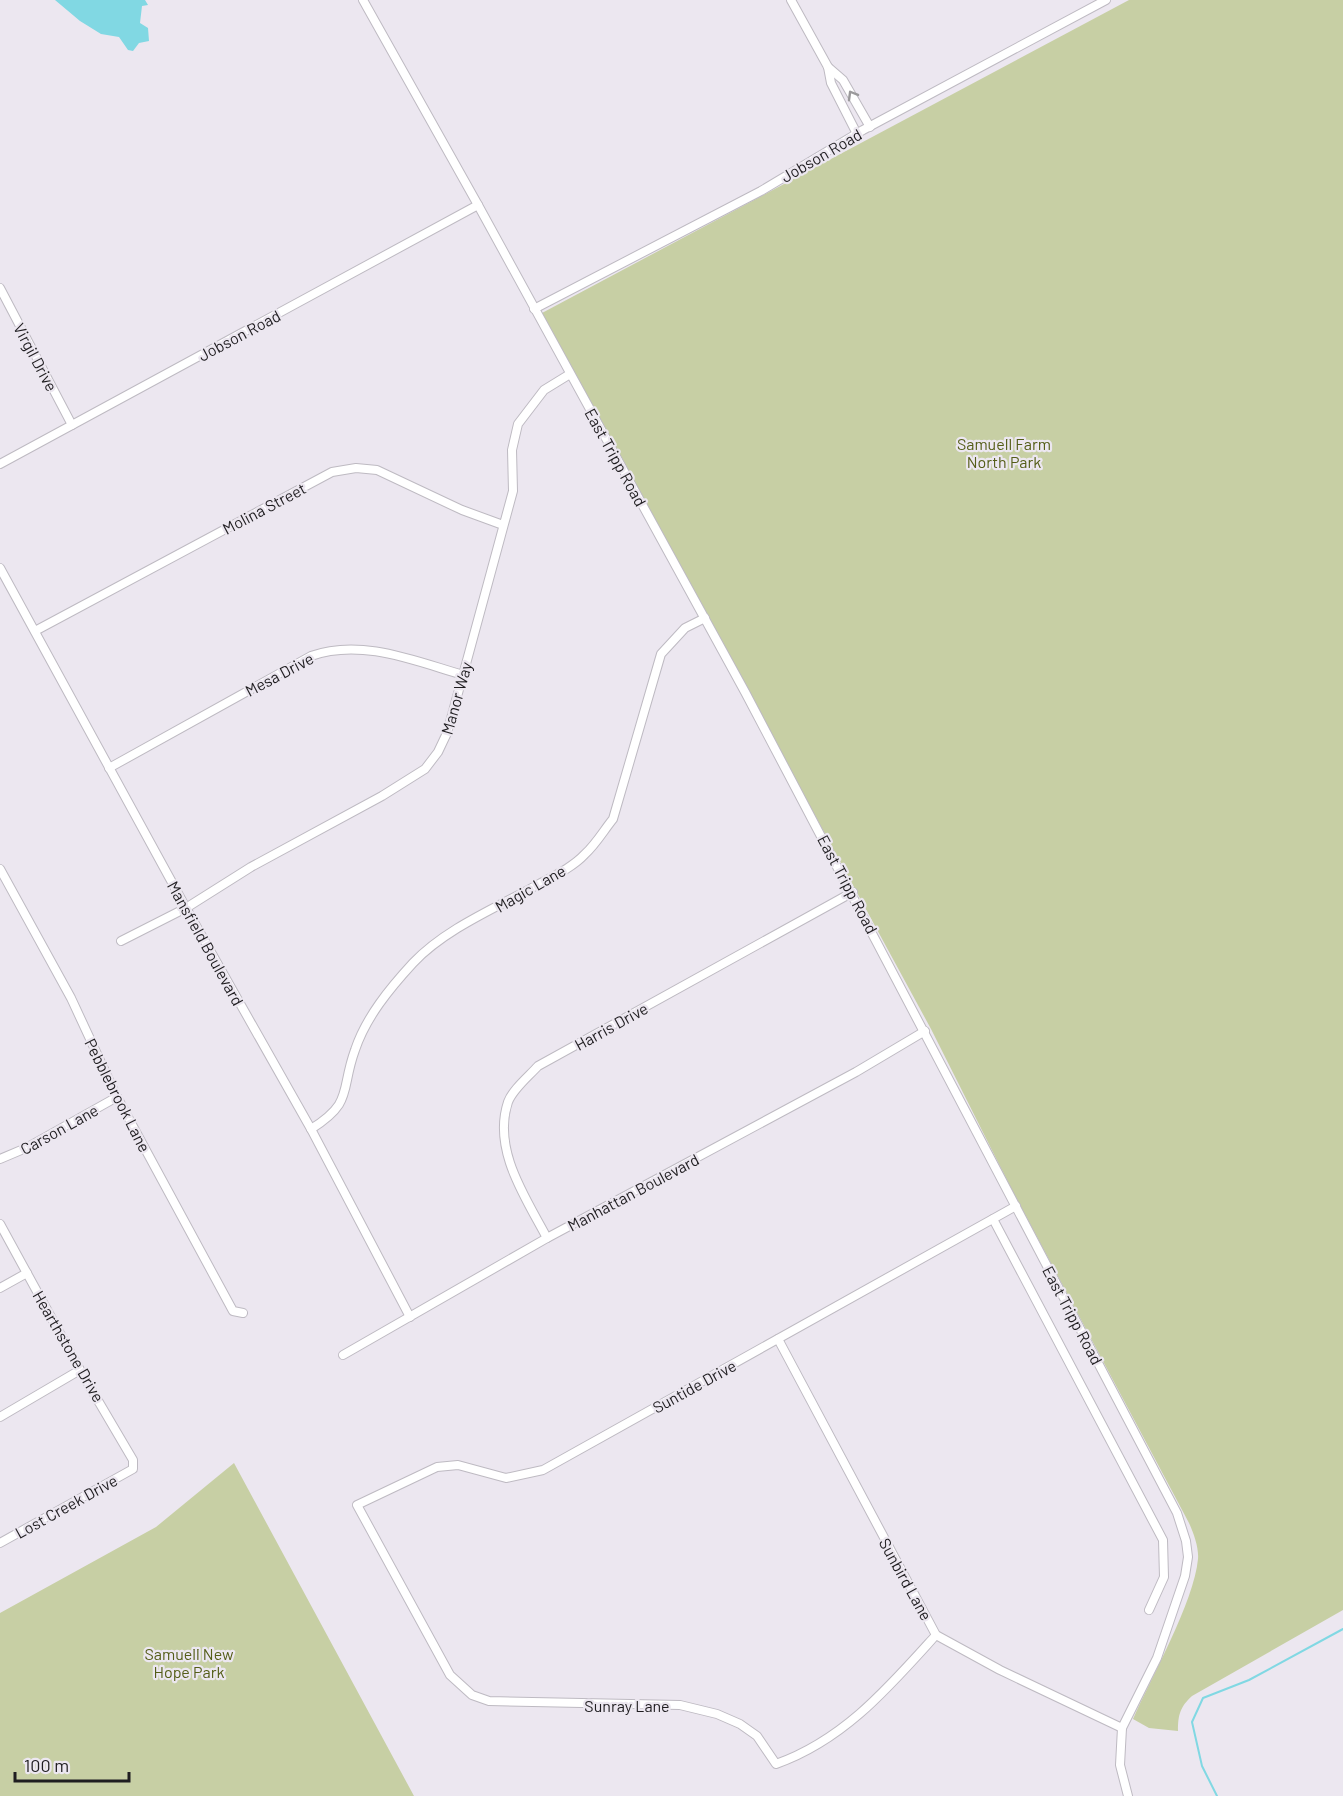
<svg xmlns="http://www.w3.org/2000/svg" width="1343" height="1796" viewBox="0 0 1343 1796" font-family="Barlow,sans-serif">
<rect width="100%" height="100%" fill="#ece7f0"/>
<!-- green -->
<g fill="#c7cfa4">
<path d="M1129 0H1343V1610L1192 1696C1180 1707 1178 1715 1178 1731L1149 1728 1133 1719C1151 1678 1194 1602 1198 1559 1199 1548 1194 1534 1189 1523L1012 1190 931 1029 542 313Z"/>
<path d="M234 1463 414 1796H0V1613L156 1527Z"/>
</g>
<!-- water -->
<path fill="#81d8e3" d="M55 0H145L148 5 142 6 140 23 148 28 149 41 139 43 133 51 128 50 119 37 101 34 80 21Z"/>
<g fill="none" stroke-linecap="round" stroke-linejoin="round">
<!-- stream -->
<path stroke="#81d8e3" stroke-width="2" d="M1217 1796 1202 1766 1192 1722 1203 1698 1249 1680 1343 1629"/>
<!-- minor casing -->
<g stroke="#bebac2" stroke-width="10">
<g id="minor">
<path d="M363 0 478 205 745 692 1177 1513 1186 1541 1188 1557 1185 1576 1157 1658 1122 1728 1120 1765 1128 1796"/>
<path d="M791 0 828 67 831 83 857 134"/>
<path d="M828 67 843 80 870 127"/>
<path d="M0 288 72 425"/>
<path d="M534 309 761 191 863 130 1106 0"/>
<path d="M0 464 478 205"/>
<path d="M0 568 186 908 311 1129 410 1317"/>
<path d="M35 631 332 472 356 468 377 470 462 510 503 525"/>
<path d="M109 768 311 656C361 638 415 661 463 675"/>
<path d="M0 869 71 998 117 1097 233 1311 243 1313"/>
<path d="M121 941 186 908 251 867 382 796 425 769 438 752 447 733 463 675 513 491 512 450 518 424 544 390 570 374"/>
<path d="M311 1129C354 1102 340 1091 355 1050 366 1017 390 988 413 963 446 928 498 907 539 884 554 876 573 867 585 854 596 844 604 830 613 819L661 654 685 628 705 618"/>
<path d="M0 1159 26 1148 117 1097"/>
<path d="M993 1219 1163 1540 1164 1577 1149 1610"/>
<path d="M0 1224 80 1370 133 1460V1469L0 1543"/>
<path d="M547 1238C526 1198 492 1150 508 1102 513 1089 528 1077 538 1066L853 892"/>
<path d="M0 1288 27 1273"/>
<path d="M778 1339 936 1635 1000 1670 1122 1728"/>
<path d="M343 1355 547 1238 856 1072 925 1031"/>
<path d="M0 1417 80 1370"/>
<path d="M936 1635C889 1687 844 1740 776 1764L757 1736 740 1724 717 1714 680 1705 489 1701 472 1695 450 1675 357 1505 437 1467 458 1465 506 1478 543 1470 1016 1206"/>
</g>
</g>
<!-- minor -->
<use href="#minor" stroke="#fff" stroke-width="8"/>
</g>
<!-- one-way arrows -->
<defs><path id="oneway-chevron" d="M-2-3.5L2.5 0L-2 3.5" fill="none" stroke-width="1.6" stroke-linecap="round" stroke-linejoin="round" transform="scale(1.5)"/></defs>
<use stroke="#9a999b" href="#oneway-chevron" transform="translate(852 95) rotate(-120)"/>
<g text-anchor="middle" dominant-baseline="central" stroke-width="4.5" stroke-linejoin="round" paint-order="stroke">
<!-- street labels -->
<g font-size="16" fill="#1f1d20" stroke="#ece7f0">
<text transform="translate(821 155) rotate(-30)">Jobson Road</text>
<text transform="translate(239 335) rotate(-28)">Jobson Road</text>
<text transform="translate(36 357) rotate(62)">Virgil Drive</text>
<text transform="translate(616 457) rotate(61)">East Tripp Road</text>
<text transform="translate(264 508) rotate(-28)">Molina Street</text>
<text transform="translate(279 674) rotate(-28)">Mesa Drive</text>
<text transform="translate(456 698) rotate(-74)">Manor Way</text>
<text transform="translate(848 884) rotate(62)">East Tripp Road</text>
<text transform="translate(530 888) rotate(-30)">Magic Lane</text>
<text transform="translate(206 943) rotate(61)">Mansfield Boulevard</text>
<text transform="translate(611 1026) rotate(-29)">Harris Drive</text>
<text transform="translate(118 1095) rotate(63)">Pebblebrook Lane</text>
<text transform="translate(59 1129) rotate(-29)">Carson Lane</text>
<text transform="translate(633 1192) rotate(-28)">Manhattan Boulevard</text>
<text transform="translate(1073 1315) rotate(62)">East Tripp Road</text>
<text transform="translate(69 1346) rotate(60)">Hearthstone Drive</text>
<text transform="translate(694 1386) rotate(-29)">Suntide Drive</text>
<text transform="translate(66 1506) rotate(-29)">Lost Creek Drive</text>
<text transform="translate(906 1579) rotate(61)">Sunbird Lane</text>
<text x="627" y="1705">Sunray Lane</text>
</g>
<!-- park labels -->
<g font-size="16" fill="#545d17" stroke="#ece7f0">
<text x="1004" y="443">Samuell Farm<tspan x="1004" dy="18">North Park</tspan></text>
<text x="189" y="1653">Samuell New<tspan x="189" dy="18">Hope Park</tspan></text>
</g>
</g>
<!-- scale -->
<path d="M15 1772v9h114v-9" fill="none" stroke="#1f1d20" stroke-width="3"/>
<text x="24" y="1772" font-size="18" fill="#1f1d20" stroke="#ece7f0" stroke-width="4.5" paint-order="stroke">100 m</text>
</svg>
